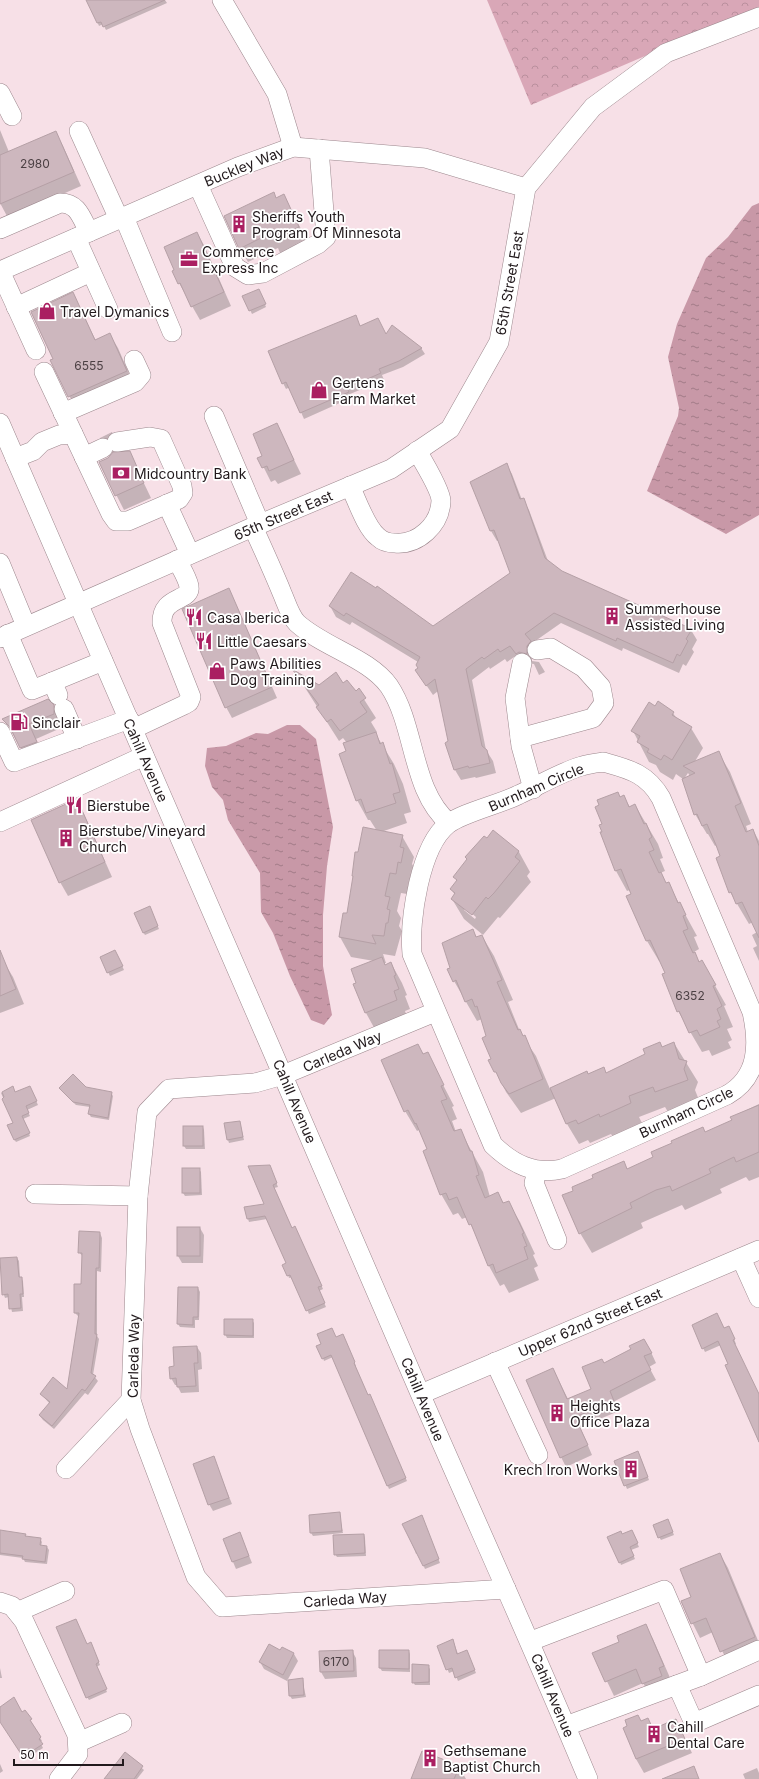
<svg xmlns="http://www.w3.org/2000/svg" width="759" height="1779" viewBox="0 0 759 1779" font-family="Inter,sans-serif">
<defs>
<pattern id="forest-crowns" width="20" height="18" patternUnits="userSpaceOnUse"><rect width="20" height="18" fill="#d9a7b7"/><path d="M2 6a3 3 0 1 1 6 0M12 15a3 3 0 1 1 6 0" fill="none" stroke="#ba8f9d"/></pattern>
<pattern id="water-ripples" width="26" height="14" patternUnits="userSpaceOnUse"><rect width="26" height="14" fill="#c898a7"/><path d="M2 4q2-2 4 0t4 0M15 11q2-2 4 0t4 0" fill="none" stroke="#a27b87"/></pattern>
</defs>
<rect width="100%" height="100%" fill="#f7e0e7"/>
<!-- forest -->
<path fill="url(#forest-crowns)" d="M487 0H759V7L531 105Z"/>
<!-- water -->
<g fill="url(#water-ripples)">
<path d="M759 203V515L726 534 647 491 678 416 679 408 668 357 677 324 706 258 728 237 752 206Z"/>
<path d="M287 725H300L316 739 333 827 327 866 323 915V966L332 1015 324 1025 311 1020 290 976 273 933 261 912 260 873 228 820 223 800 212 787 205 766 207 748 226 746 256 733 268 734Z"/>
</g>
<!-- shadow -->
<g fill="#0003" fill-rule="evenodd">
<path d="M88 0H165L167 3 106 30 103 24 99 26Z"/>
<path d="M0 130 9 152 55 132 63 146 81 186 8 218 0 203Z"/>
<path d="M284 195 307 241 280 253 278 248 248 262 240 248 276 199Z"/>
<path d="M197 233 205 247 231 306 200 320 179 283Z"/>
<path d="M260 293 266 307 252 314 244 297Z"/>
<path d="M73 294 96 341 110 335 118 348 134 385 77 411 52 361 54 360Z"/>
<path d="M361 331 386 335 421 348 425 354 403 367 382 375 384 380 350 394 351 398 304 419 290 387 286 389 283 383Z"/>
<path d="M277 425 301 474 278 484 275 480 271 482 259 458 264 456Z"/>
<path d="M112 432 120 446 114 453 129 452 151 498 124 510 100 463 109 459 115 452H108L100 438Z"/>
<path d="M506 464 512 474 522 500H523L529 510 548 561 561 572 691 630 697 640 692 649 694 652 686 666 683 664 679 673 623 648 622 651 561 623 531 644 532 661 539 662 545 672 539 675 534 664 525 663 523 664 517 655 507 662 505 659 490 669 489 667 472 680 486 750 493 761 496 773 476 778 475 777 461 780 455 770 438 691 433 695 416 670 419 668 418 662 352 622 350 625 336 617 330 606 433 627 511 573 499 541H497L491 531 471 483Z"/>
<path d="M229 589 277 698 232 718 226 707Z"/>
<path d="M295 672 319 686 343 684 355 692 358 690 376 718 371 722 377 732 375 733 394 764 403 784 411 812 404 814 407 823 381 832 402 836 414 857 412 864 415 869 409 882 407 894 401 893 397 911 401 918 399 926 402 931 395 956 383 954 386 963H384L385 965 391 963 402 983 407 995 405 996 410 1009 405 1011 408 1020 377 1033 366 1013 357 984 374 961 351 957 340 937 348 915 354 878 353 876 358 853 377 831 370 820H368L357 800 347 743 343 738 339 741Z"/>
<path d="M53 706 62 720 61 728 36 739 44 756 29 762 4 719Z"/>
<path d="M655 708 673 713 677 719 691 728 703 748 694 763 718 752 730 772 751 824 746 826 748 832 753 830 759 841V961L753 948 757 946 752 935 757 932 753 922 749 924 730 892 721 857 717 845 715 846 708 834H707L695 814 683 779 676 774 673 780 660 772 656 765 649 762 633 731ZM688 773 690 776 684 779Z"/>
<path d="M623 796 630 807 635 805 658 844 663 858 660 859 665 871 660 873 666 884 668 883 697 936 694 937 699 949 694 952 698 960 713 982 726 1005 724 1006 733 1027 727 1029 732 1040 728 1042 731 1048 712 1056 709 1050 702 1052 678 1011 661 960 659 961 647 941 627 896 632 894 630 890 627 891 616 871 603 832V824L620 798Z"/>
<path d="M76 800 84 814 112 877 68 896 60 882Z"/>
<path d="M493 831 519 852 530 872 527 876 531 882 500 918 498 917 483 935 464 919 452 899 455 895 451 889 457 882 455 877 468 861 466 857 487 839ZM464 907 476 917 475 919 464 910Z"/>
<path d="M151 911 159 929 145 935 143 932Z"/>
<path d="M473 931 477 938 482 936 494 956 513 1000 508 1002 514 1017 521 1034 536 1056 550 1089 586 1072 588 1075 603 1068 607 1074 674 1043 698 1082 695 1090 699 1100 668 1112 665 1107 639 1117 642 1123 613 1137 611 1134 590 1143 588 1140 579 1144 567 1124 556 1098 521 1113 506 1092 490 1060 492 1059 482 1019 477 1021 454 981 451 969Z"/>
<path d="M117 955 124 970 110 976 101 958Z"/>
<path d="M5 964 13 977 24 1004 0 1013V966Z"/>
<path d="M418 1045 424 1055 427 1054 454 1106 452 1107 457 1119 452 1121 456 1132 460 1130 483 1172 490 1197 498 1194 504 1204 508 1202 520 1222 535 1254 533 1255 538 1266 534 1268 539 1280 509 1293 504 1284 500 1286 489 1266 477 1237 467 1217 462 1219 458 1213 453 1215 441 1194 428 1150 419 1130 417 1131 405 1111Z"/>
<path d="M12 1088 15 1094 31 1090 38 1105 27 1110 30 1116 23 1119 30 1136 16 1142 14 1139V1123L1 1093Z"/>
<path d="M62 1091 111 1093 113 1096 109 1120 91 1117 89 1114 90 1107 76 1105Z"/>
<path d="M759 1104V1177L749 1181 746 1177 720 1189 722 1193 685 1210 682 1205 641 1223 643 1228 592 1253 580 1233 574 1191 624 1163 628 1170 733 1121 732 1117Z"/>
<path d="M240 1122 244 1140 229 1143 228 1140Z"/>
<path d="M203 1127 204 1130 205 1149H186L184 1146Z"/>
<path d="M199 1169 201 1172 202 1195 185 1196 183 1193Z"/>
<path d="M271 1170 278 1187 274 1188 292 1229 297 1231 323 1289 319 1291 326 1307 309 1314 293 1277 289 1278 288 1275 287 1264 267 1219 249 1222 248 1219 246 1208 266 1204Z"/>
<path d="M200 1228 204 1235 203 1263H182L178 1256Z"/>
<path d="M100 1233 102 1238 101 1272 97 1271V1336L99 1339 93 1375 98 1381 88 1395 85 1393 54 1429 43 1420 40 1416 50 1404 41 1394 68 1391 79 1317 75 1313 82 1285 83 1257 79 1252Z"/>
<path d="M17 1258 19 1261 20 1278 23 1281 24 1297H22L23 1311 12 1312 9 1297 5 1298 4 1295Z"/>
<path d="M179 1288H198L200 1292 199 1320H195V1328L180 1327 178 1324Z"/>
<path d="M252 1320 254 1323V1338H227L225 1334Z"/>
<path d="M724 1329 731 1331 736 1344 734 1345 759 1396V1443L721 1345 705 1352 703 1348Z"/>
<path d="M336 1338H344L356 1366H355L368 1396 371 1399 407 1481 389 1489 333 1357 324 1361 323 1358Z"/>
<path d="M197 1347 201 1353 202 1369 198 1370 199 1392 181 1393 177 1385H175L171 1378 175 1367Z"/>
<path d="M632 1350H650L656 1363 649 1367 656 1380 615 1401 619 1411 580 1427 592 1455 566 1467 561 1457 553 1369 568 1399 592 1390 604 1364Z"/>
<path d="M640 1456 649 1480 627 1489 616 1461Z"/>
<path d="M213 1457 232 1504 213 1511 209 1504Z"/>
<path d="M339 1513 343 1533 313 1536 311 1533Z"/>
<path d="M423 1520 440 1563 425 1569 418 1553 416 1554 415 1551 403 1524Z"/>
<path d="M669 1523 674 1535 661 1540 659 1537Z"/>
<path d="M0 1531 25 1535 27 1537 40 1539 42 1542 41 1546 47 1547 49 1550 47 1564 25 1562 23 1558 0 1555Z"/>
<path d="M240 1533 252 1563 236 1569 233 1562Z"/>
<path d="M633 1534 639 1547 631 1550 635 1559 621 1565 620 1562 622 1535Z"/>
<path d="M364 1535 365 1538 366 1556 337 1557 335 1554Z"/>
<path d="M720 1554 728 1568 759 1643 729 1665 713 1632 700 1638 682 1602 693 1597Z"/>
<path d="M645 1625 653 1639 671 1680 651 1697 643 1683 614 1696 594 1654 620 1643Z"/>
<path d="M453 1640 458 1654H468L476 1673 458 1681 454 1671 449 1673 438 1646Z"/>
<path d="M87 1645 92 1647 100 1665 96 1667 107 1692 89 1700 87 1697Z"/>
<path d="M282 1648 294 1654 298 1661 287 1681 264 1669 260 1662 280 1651Z"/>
<path d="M352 1651 356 1658 357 1677 325 1679 321 1672Z"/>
<path d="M380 1651H409L410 1654V1672L382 1671 380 1668Z"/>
<path d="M428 1666 430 1669V1685H415L413 1682Z"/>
<path d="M0 1668 2 1678H0Z"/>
<path d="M302 1679 306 1697 292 1699 290 1696Z"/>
<path d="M0 1708 22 1713 25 1711 42 1741 40 1742 43 1748 26 1759 13 1739 0 1714Z"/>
<path d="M648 1720 654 1730 676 1720 692 1753 644 1773 636 1759 624 1729Z"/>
<path d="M125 1753 144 1770 137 1779H105Z"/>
<path d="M0 1764 3 1771 0 1773Z"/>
<path d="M459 1767 466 1779H412Z"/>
<path d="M757 1768 759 1773V1779H745L743 1774Z"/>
</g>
<!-- building -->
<g fill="#cdb7be" stroke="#b5a0a6">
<path d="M86 0H165L103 27 101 22 97 23Z"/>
<path d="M56 131 74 172 0 204V155Z"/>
<path d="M274 192 276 198 284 194 299 227 272 239 269 234 239 249 224 216Z"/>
<path d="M197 232 224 292 191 307 180 283 178 284 172 271 174 270 164 247Z"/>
<path d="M259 289 266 304 249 311 242 296Z"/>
<path d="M73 292 95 340 110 333 127 371 68 397 50 360 53 359 31 312Z"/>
<path d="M356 315 360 326 378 318 386 334 392 325 422 348 399 361 379 369 381 373 347 388 349 392 300 413 286 382 282 384 268 351Z"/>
<path d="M277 423 294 460 269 471 267 466 262 468 257 458 262 456 253 434Z"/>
<path d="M130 451 144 483 115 496 99 462 108 458 113 452Z"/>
<path d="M507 463 520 499 524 498 545 558 562 571 692 629 686 639 688 641 680 656 677 654 673 663 617 638 616 641 554 613 525 634 531 641 527 646V654L519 652 516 654 510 646 500 652 498 649 484 659 482 657 466 669 482 746 487 750 490 763 469 768 468 766 454 770 445 743 448 741 435 679 426 686 415 670 418 668 416 665 420 657 346 613 344 616 329 606 351 572 376 588 377 586 433 626 510 573 494 530 490 531 470 482Z"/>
<path d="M229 588 272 687 225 708 182 609Z"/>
<path d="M292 669 319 685 336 672 343 683 347 680 356 691 359 688 366 698 360 702 367 712 340 731 331 719 327 722 316 707 319 705Z"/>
<path d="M48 699 54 705V714L29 724 37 742 20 748 10 727 2 719Z"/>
<path d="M658 701 674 712 672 715 692 727 672 760 664 755 661 760 647 752 649 749 637 742 640 736 631 731 649 702 655 706Z"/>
<path d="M376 732 380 744 383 742 390 764 392 763 400 792 393 794 396 803 366 813 361 799 356 801 339 754 346 751 343 743Z"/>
<path d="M719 751 741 803 735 806 746 832 753 829 759 846V938L742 902 736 904 731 892 729 893 716 858 720 856 716 845 707 824 702 826 697 814 694 815 682 779 695 773 683 766Z"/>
<path d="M618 792 620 797 624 795 629 807 635 804 644 824 646 823 652 837 649 839 654 850 649 852 659 873 661 872 666 883 669 882 678 903 680 902 686 915 683 916 688 929 683 931 693 953 695 952 699 962 702 960 716 985 713 986 722 1006 717 1009 721 1019 717 1021 720 1027 700 1036 697 1030 689 1033 679 1011 677 1012 662 974 665 973 650 940 646 941 626 896 631 894 621 869 615 871 600 832H602L599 825 602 824 595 807 599 805 597 800Z"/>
<path d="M77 799 105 862 59 883 31 820Z"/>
<path d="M363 827 403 835 400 847 404 848 401 863 398 862 396 874 390 873 385 896 390 897 387 909 390 910 388 923H386L384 936 372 935 376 944 339 937 343 913H347L353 876H352L355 852H358Z"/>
<path d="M493 830 519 851 515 857 520 861 494 893 488 899 486 897 472 915 451 899 455 893 450 889 457 880 453 877 467 859 465 857 484 836 487 838Z"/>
<path d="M150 906 158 926 143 933 134 913Z"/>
<path d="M473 929 476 937 482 935 502 980 497 982 503 996 518 1030 520 1029 523 1036 525 1035 543 1079 509 1094 501 1083 496 1072H494L488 1060 491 1059 482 1038 486 1036 477 1006 475 1007 472 999 465 1002 456 980 453 982 447 969 450 968 442 943Z"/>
<path d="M0 950 16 989 0 996Z"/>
<path d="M115 950 123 966 107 973 100 957Z"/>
<path d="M382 957 385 965 391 962 396 975 394 976 399 989 394 991 397 1000 365 1013 353 984 356 983 351 969Z"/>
<path d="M660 1042 662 1047 674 1042 679 1059 687 1061 684 1069 688 1080 655 1092 653 1087 629 1096 631 1103 600 1117 599 1114 578 1124 576 1120 566 1124 550 1088 587 1071 588 1074 604 1067 606 1073 645 1054 643 1049Z"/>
<path d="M418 1044 423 1054 428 1052 444 1085 441 1086 447 1099 441 1101 454 1131 461 1129 470 1151H472L479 1175 476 1176 485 1198 498 1192 503 1203 509 1201 524 1233 522 1234 527 1246 524 1247 528 1259 496 1273 493 1264 488 1266 471 1224 469 1225 457 1197 449 1200 446 1193 440 1195 423 1151 427 1149 416 1123 415 1124 408 1110 404 1112 381 1060Z"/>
<path d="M73 1074 86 1087 112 1092 108 1118 88 1114 90 1105 73 1102 59 1088Z"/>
<path d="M13 1086 15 1092 30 1086 37 1101 26 1106 29 1113 22 1116 30 1133 14 1140 7 1125 13 1123 2 1099 4 1097 2 1092Z"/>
<path d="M759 1105V1152L736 1162 734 1157 709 1169 711 1173 672 1191 670 1186 656 1190 630 1203 632 1208 579 1234 562 1195 573 1191 572 1187 593 1178 592 1175 624 1161 627 1169 653 1157 651 1152 672 1143 671 1141 703 1127 705 1132 732 1120 730 1117Z"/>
<path d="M240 1121 243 1137 227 1140 224 1123Z"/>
<rect x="183" y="1126" width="20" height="20"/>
<path d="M270 1165 277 1183 273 1185 292 1228 295 1226 322 1286 318 1287 325 1303 306 1311 290 1275 287 1276 282 1265 286 1263 265 1216 247 1219 244 1207 264 1204 248 1166Z"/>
<rect x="182" y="1168" width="18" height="25"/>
<rect x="177" y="1227" width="23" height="29"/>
<path d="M79 1231 100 1232 99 1268H96L95 1334H97L91 1373 96 1376 85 1391 82 1389 52 1426 39 1415 50 1402 40 1394 53 1377 67 1389 79 1313H74V1284H81L82 1253H78Z"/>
<path d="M17 1257 19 1277H22L23 1294H20L21 1308 9 1309 8 1294 2 1295 0 1258Z"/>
<path d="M178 1287H198V1317H193V1325L177 1324Z"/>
<path d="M717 1313 724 1328 729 1326 735 1339 733 1340 759 1394V1442L725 1365 728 1364 718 1341 702 1349 692 1325Z"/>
<path d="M224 1319H253V1336L224 1335Z"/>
<path d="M332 1328 336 1337 343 1334 355 1362 354 1363 368 1395 370 1394 406 1478 387 1486 331 1355 322 1359 316 1346 321 1344 317 1334Z"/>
<path d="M644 1339 652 1353 644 1356 651 1370 610 1391 614 1401 575 1417 588 1445 560 1458 526 1380 553 1368 567 1399 591 1389 582 1367 602 1359 604 1363 631 1349 629 1346Z"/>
<path d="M197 1346 198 1363H194L196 1386 177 1387 176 1378 170 1379 169 1367 174 1366 173 1347Z"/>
<path d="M638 1451 648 1477 624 1486 614 1461Z"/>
<path d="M214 1456 229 1498 208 1505 193 1464Z"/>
<path d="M340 1512 342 1531 310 1533 309 1515Z"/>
<path d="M422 1515 439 1559 423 1566 402 1524Z"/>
<path d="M668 1519 673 1532 658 1538 653 1525Z"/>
<path d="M0 1530 26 1534 25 1536 41 1538 40 1545 47 1546 45 1562 22 1559 23 1556 0 1553Z"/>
<path d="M632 1530 638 1543 630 1547 634 1556 619 1563 607 1537 621 1531 622 1534Z"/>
<path d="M240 1532 249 1556 232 1562 223 1539Z"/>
<path d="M364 1534 365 1553 334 1555 333 1535Z"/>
<path d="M720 1553 755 1637 720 1652 706 1618 691 1624 681 1601 691 1597 680 1569Z"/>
<path d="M76 1619 87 1644 91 1642 99 1662 96 1664 107 1689 86 1698 56 1627Z"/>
<path d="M646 1624 664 1666 659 1668 662 1676 642 1684 636 1669 605 1682 592 1653 619 1642 617 1636Z"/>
<path d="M453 1639 457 1654 467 1650 475 1670 455 1678 452 1668 446 1670 437 1646Z"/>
<path d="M269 1644 280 1650 282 1647 294 1653 283 1675 259 1662Z"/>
<path d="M353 1650 354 1671 320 1672 319 1651Z"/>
<path d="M379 1650H409V1669L379 1668Z"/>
<path d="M412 1664 429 1665V1682L412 1683Z"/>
<path d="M303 1678 304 1695 289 1696 288 1680Z"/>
<path d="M14 1697 22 1712 25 1710 32 1719 30 1720 41 1737 39 1739 43 1744 23 1757 0 1722V1707Z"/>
<path d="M638 1715 641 1721 648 1718 653 1729 676 1719 685 1739 636 1759 623 1728 627 1726 625 1720Z"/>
<path d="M422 1751 460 1766 454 1779H411Z"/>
<path d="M125 1752 143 1766 134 1779H104Z"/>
<path d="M694 1766 699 1779H662Z"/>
</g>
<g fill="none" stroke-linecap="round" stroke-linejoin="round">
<!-- minor casing -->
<g stroke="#9c878d" stroke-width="20">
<g id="minor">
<path d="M222 0 277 94 293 147"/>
<path d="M0 93 12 116"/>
<path d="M79 131 119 219"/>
<path d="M198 185 235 267 248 275 263 273 318 244 326 237 319 149"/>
<path d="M124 217 172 332"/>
<path d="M0 229 60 203C78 203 81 217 89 232"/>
<path d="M76 238 108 309"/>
<path d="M16 307 91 272"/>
<path d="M36 350 0 271 238 167 293 147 425 158 526 188"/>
<path d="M44 372 111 514 116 521H128L179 499 183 493 182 486 161 439 150 437 117 442"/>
<path d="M63 413 135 382 141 375 134 360"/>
<path d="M214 416 260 524"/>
<path d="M0 423C140 746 280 1068 419 1391 475 1520 534 1649 588 1779"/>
<path d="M84 457 103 448"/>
<path d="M15 458 33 451 42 442 59 435 73 434"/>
<path d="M350 486C357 500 366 528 378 537 382 541 389 543 395 543 418 545 440 525 441 501 441 491 423 461 417 451"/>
<path d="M167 504 190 554"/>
<path d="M253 527C263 549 273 571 282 593 286 602 290 616 297 623 323 647 369 658 389 686 416 726 411 791 449 823"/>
<path d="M0 563 26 626"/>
<path d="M8 634 32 690 52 682"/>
<path d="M0 638 253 527 391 469 450 429 499 342 526 188 593 107 666 53 759 17"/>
<path d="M522 663 515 698 521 746 533 789"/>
<path d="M58 695 52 682 103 661"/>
<path d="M64 709 77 739"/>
<path d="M133 729 184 705 189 702 191 697 162 623C161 595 192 602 189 586 187 577 181 568 177 560"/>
<path d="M0 732 14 762 129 719"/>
<path d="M520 738 593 718 604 703 601 687 584 668 551 648 537 650"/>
<path d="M603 762C628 769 647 773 661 798L752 1012C759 1044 759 1077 727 1095L562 1169C534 1175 513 1164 493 1145L412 954C409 920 420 846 448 824 462 813 500 804 518 795 538 786 561 772 582 766 588 764 596 763 603 762Z"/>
<path d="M0 822 144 756"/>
<path d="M435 1012 283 1075 255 1083 169 1089 147 1112 138 1196 131 1400 140 1429 196 1577 222 1607 506 1589"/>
<path d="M537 1171 534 1183 557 1240"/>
<path d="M35 1194 138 1196"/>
<path d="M741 1258 759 1298"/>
<path d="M495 1362 538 1455"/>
<path d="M421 1394 759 1250"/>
<path d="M66 1469 131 1400"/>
<path d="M0 1602 12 1606 24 1621 77 1735 78 1754 59 1779"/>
<path d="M17 1612 65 1591"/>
<path d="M531 1641 664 1590 701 1676 566 1726"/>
<path d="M701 1676 759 1650"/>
<path d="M677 1685 694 1723 759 1695"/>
<path d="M79 1742 122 1723"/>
</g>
</g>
<!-- minor -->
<use href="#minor" stroke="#fff" stroke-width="19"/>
</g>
<!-- icons -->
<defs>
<g id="building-bare" transform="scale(1.38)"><path d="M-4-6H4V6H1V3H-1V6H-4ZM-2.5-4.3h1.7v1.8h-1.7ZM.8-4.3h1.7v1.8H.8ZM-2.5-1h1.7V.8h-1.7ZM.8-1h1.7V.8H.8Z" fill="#aa1f61" stroke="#fff" stroke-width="2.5" paint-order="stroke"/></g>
<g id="office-bare" transform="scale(1.38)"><path d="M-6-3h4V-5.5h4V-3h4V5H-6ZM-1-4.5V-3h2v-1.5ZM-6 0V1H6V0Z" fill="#aa1f61" stroke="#fff" stroke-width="2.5" paint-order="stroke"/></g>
<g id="shop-bare" transform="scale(1.38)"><path d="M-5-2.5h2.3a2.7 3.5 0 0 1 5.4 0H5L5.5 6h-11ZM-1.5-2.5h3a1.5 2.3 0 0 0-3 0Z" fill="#aa1f61" stroke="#fff" stroke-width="2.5" paint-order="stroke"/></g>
<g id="bank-bare" transform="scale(1.38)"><path d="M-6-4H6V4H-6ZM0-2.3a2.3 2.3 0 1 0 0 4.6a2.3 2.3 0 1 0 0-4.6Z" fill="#aa1f61" stroke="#fff" stroke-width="2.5" paint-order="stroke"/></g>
<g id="restaurant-bare" transform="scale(1.38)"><path d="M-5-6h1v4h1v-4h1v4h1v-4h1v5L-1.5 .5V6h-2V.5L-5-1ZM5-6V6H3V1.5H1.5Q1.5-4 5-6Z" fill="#aa1f61" stroke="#fff" stroke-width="2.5" paint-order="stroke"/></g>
<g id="fuel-bare" transform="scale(1.38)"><path d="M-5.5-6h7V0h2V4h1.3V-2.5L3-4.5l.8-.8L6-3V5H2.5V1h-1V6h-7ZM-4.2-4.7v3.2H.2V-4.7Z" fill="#aa1f61" stroke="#fff" stroke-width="2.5" paint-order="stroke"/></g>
</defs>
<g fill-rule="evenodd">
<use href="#building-bare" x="239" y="224"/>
<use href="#office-bare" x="189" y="259"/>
<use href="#shop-bare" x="47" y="311"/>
<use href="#shop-bare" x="319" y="390"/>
<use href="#bank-bare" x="121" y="473"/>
<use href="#building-bare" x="612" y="616"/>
<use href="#restaurant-bare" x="194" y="617"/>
<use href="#restaurant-bare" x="204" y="641"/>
<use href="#shop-bare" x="217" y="671"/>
<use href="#fuel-bare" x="19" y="722"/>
<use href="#restaurant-bare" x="74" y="805"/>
<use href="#building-bare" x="66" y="838"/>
<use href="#building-bare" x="557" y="1413"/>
<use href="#building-bare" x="631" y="1469"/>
<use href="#building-bare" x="654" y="1734"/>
<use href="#building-bare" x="430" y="1758"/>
</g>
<g text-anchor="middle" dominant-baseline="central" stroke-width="3.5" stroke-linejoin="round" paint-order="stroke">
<!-- number labels -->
<g font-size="12" fill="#4c4044">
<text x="35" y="163">2980</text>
<text x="89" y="365">6555</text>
<text x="690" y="995">6352</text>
<text x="336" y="1661">6170</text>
</g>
<!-- street labels -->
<g font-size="14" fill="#21191c" stroke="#fff">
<text transform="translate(244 166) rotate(-22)">Buckley Way</text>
<text transform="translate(509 283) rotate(-80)">65th Street East</text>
<text transform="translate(283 515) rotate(-23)">65th Street East</text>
<text transform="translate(146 760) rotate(66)">Cahill Avenue</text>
<text transform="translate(536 787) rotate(-23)">Burnham Circle</text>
<text transform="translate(342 1051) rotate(-23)">Carleda Way</text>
<text transform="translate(295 1101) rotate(67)">Cahill Avenue</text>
<text transform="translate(686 1112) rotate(-25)">Burnham Circle</text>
<text transform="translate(590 1322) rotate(-23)">Upper 62nd Street East</text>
<text transform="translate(133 1356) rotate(-89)">Carleda Way</text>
<text transform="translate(423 1399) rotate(67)">Cahill Avenue</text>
<text transform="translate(345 1599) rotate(-4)">Carleda Way</text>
<text transform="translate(553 1695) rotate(67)">Cahill Avenue</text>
</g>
<!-- poi labels -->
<g font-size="14" fill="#21191c" stroke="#fff" text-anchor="start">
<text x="252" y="216">Sheriffs Youth<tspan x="252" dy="16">Program Of Minnesota</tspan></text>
<text x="202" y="251">Commerce<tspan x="202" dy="16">Express Inc</tspan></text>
<text x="60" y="311">Travel Dymanics</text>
<text x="332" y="382">Gertens<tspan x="332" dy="16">Farm Market</tspan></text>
<text x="134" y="473">Midcountry Bank</text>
<text x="625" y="608">Summerhouse<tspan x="625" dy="16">Assisted Living</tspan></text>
<text x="207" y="617">Casa Iberica</text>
<text x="217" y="641">Little Caesars</text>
<text x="230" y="663">Paws Abilities<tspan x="230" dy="16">Dog Training</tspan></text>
<text x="32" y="722">Sinclair</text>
<text x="87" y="805">Bierstube</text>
<text x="79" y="830">Bierstube/Vineyard<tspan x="79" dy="16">Church</tspan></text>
<text x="570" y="1405">Heights<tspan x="570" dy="16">Office Plaza</tspan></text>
<text x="618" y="1469" text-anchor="end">Krech Iron Works</text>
<text x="667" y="1726">Cahill<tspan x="667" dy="16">Dental Care</tspan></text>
<text x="443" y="1750">Gethsemane<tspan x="443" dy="16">Baptist Church</tspan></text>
</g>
</g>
<!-- scale -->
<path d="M14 1759v6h109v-6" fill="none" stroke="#21191c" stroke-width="2"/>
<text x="20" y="1759" font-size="12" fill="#21191c" stroke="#ffffff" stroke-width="3" paint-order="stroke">50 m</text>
</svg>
